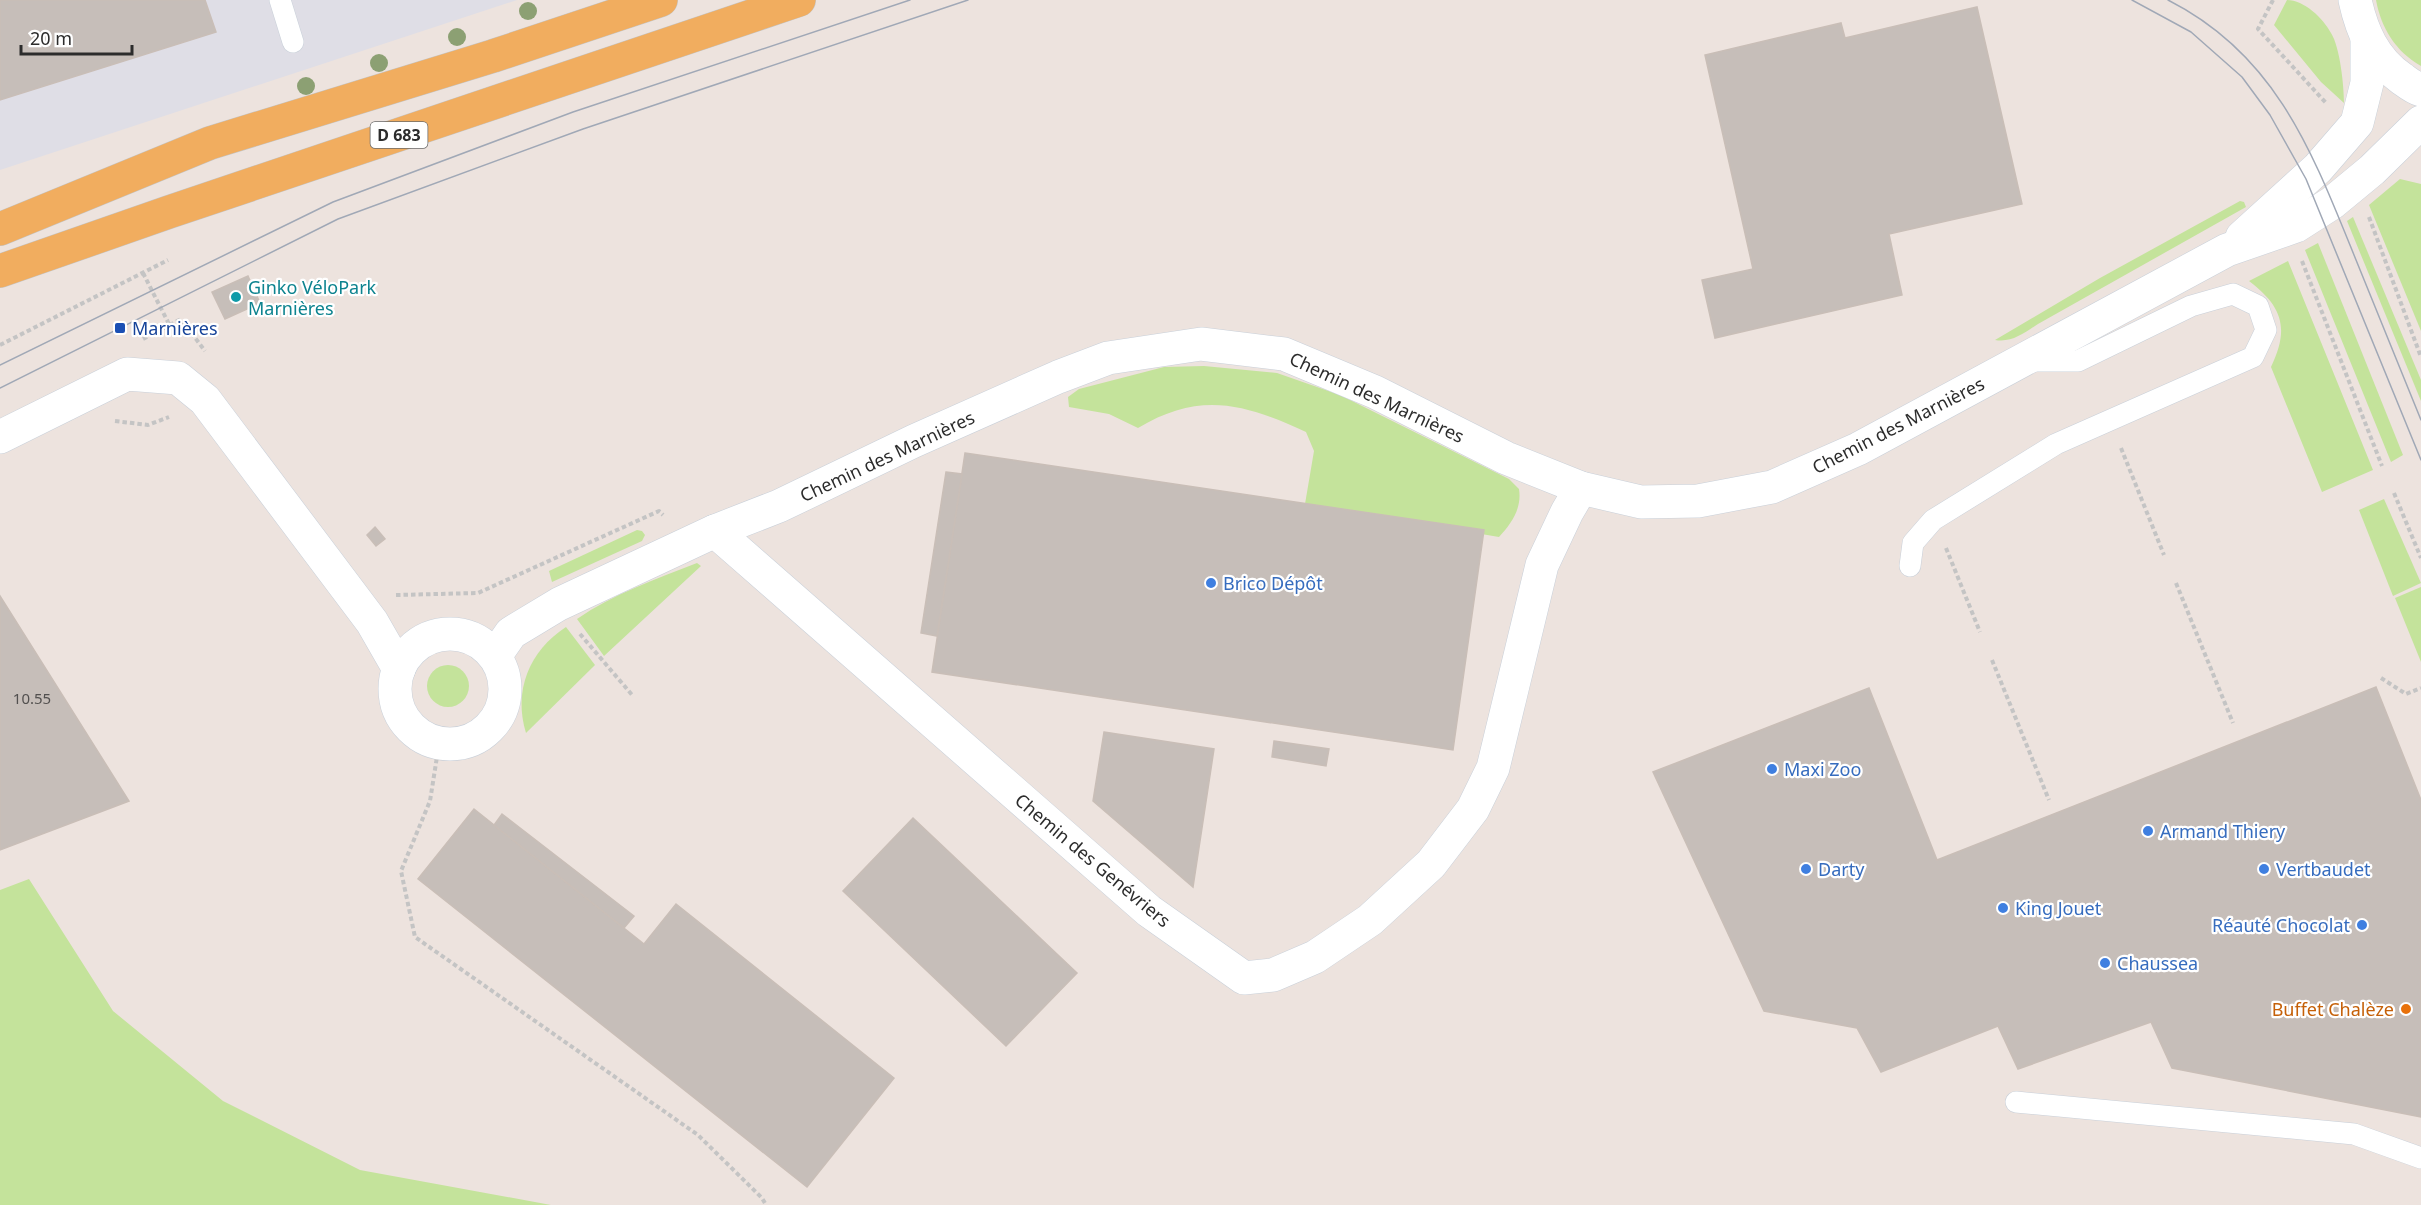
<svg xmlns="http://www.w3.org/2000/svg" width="2421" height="1205" viewBox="0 0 2421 1205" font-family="'Noto Sans',sans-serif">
<rect width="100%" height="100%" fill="#ede3de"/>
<!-- industrial -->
<path fill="#dfdee6" d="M0 0H517L0 170Z"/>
<!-- green -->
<g fill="#c4e39b">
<path d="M2287 0C2304 0 2323 18 2331 33 2340 47 2344 86 2344 103L2321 82 2274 25Z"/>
<path d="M2376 0H2421V66C2396 52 2381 28 2376 0Z"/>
<path d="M2400 179 2421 184V331L2369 205Z"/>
<path d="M2240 201 2244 202 2246 207 2038 324C2024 333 2012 343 1995 340L2100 278Z"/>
<path d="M2353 217 2421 380V401L2347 221Z"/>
<path d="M2318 243 2403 455 2391 462 2305 250Z"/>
<path d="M2288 261 2373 470 2322 492 2271 367C2290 328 2282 306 2249 281Z"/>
<path d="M1204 366 1277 373 1340 395 1509 479 1519 489C1522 508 1512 523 1499 537L1305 504 1314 451 1306 432C1244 403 1199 391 1138 428L1109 414 1069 407 1068 397 1079 389 1164 367Z"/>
<path d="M2384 499 2421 583 2393 596 2359 510Z"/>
<path d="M637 530 642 531 645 535 642 541 552 582 549 571Z"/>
<path d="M697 563 701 566 604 656 577 619C613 594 656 579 697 563Z"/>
<path d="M2421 587V662L2395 598Z"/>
<path d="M566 627 595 665 526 733C513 691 529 651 566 627Z"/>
<circle cx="448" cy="686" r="21"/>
<path d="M29 879 113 1011 223 1101 360 1170 551 1205H0V890Z"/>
</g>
<!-- building -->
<g fill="#c6beb9" stroke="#c9beb7" stroke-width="1.5">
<path d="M0 0H205L216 32 0 100Z"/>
<path d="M1977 7 2022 204 1889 234 1902 295 1715 338 1702 280 1753 269 1705 55 1841 23 1845 38Z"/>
<path d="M248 276 260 303 225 319 212 292Z"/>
<path d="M965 453 1484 530 1453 750 932 672Z"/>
<path d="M946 472 962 474 937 636 921 633Z"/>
<path d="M375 527 385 539 376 546 367 535Z"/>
<path d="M0 596 129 801 0 850Z"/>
<path d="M2376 687 2421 800V1117L2172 1068 2151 1022 2018 1069 1998 1026 1881 1072 1857 1028 1764 1011 1653 772 1869 688 1937 860Z"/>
<path d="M1104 732 1214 749 1193 887 1093 801Z"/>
<path d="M1274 741 1329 749 1326 766 1272 757Z"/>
<path d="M474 809 644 944 676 904 894 1078 807 1187 418 879Z"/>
<path d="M502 814 634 916 624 928 494 825Z"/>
<path d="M913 818 1077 973 1006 1046 843 891Z"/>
</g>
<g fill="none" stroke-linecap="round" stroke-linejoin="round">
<!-- lane casing -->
<g stroke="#c9d0d9" stroke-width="22">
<g id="lane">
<path d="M280 0 293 42"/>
<path d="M1910 566 1913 543 1933 520 2056 444 2253 357 2266 330 2258 306 2233 294 2191 306 2078 361H2026"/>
<path d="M2016 1102 2354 1134 2421 1158"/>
</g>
</g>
<!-- street casing -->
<g stroke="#c9d0d9" stroke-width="34">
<g id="street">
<path d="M2242 237 2318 168 2357 123 2367 83V41"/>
<path d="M0 437 127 374 178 378 205 400 372 622 399 669"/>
<path d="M715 531 1149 911 1244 978 1273 975 1315 957 1370 920 1431 864 1473 809 1493 768 1542 565 1567 512 1581 488"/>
<circle cx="450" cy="689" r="55"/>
<path d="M495 656 511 633 559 604 715 531 779 506 914 441 1058 377 1108 358 1201 344 1284 354 1375 392 1506 458 1581 488 1641 502 1698 501 1772 487 1858 449 2227 250 2296 226 2332 203 2372 170 2421 122"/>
</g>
</g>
<!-- secondary casing -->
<g stroke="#c9d0d9" stroke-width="34">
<path id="secondary" d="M2355 0C2362 32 2374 59 2401 78 2408 83 2414 88 2421 90"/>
</g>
<!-- primary casing -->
<g stroke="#c4c4c4" stroke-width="34">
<g id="primary">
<path d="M0 229 210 143 493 56 661 0"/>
<path d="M0 271 169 212 799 0"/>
</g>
</g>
<!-- path -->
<g stroke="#c4c4c4" stroke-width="4" stroke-dasharray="4.5 3" stroke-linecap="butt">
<path d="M2273 0 2258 29 2327 104"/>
<path d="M2369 217 2421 357"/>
<path d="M2302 261 2382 466"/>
<path d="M143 273 170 326"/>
<path d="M143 339 181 319 205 351"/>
<path d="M0 345 168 260"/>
<path d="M115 421 148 425 169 417"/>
<path d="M2121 448 2164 555"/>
<path d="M2394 493 2421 558"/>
<path d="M1946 548 1980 632"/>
<path d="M2176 583 2233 723"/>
<path d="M396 595 478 593 659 511 663 515"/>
<path d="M580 634 633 696"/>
<path d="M1992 660 2049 800"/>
<path d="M2381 678 2406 694 2421 688"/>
<path d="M439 744 430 801 401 871 415 937 698 1135 762 1198 766 1205"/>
</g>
<!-- lane -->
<use href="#lane" stroke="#fff" stroke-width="21"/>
<!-- street -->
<use href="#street" stroke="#fff" stroke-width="33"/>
<!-- secondary -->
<use href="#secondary" stroke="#fff" stroke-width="33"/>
<!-- primary -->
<use href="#primary" stroke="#f1ad5f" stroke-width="33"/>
<!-- tram -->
<g stroke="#a0a8b6" stroke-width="1.5">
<path d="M2132 0 2191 32 2242 77 2270 115 2306 179 2421 460"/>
<path d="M2168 0C2275 54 2311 149 2354 255 2376 310 2399 365 2421 420"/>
<path d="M0 365 333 202 573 112 910 0"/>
<path d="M0 388 338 219 583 129 968 0"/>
</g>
</g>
<!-- trees -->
<g fill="#8ca073">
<circle cx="528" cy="11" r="9"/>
<circle cx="457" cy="37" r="9"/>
<circle cx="379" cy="63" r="9"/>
<circle cx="306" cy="86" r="9"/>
</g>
<!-- markers -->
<circle fill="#0f9aa8" stroke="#fff" stroke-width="2" cx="236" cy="297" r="6"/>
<rect fill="#1a4fb4" stroke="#fff" stroke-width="2" x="114" y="322" width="12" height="12" rx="3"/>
<g fill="#3f7fe0" stroke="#fff" stroke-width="2">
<circle cx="1211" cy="583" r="6"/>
<circle cx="1772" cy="769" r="6"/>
<circle cx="2148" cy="831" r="6"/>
<circle cx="1806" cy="869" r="6"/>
<circle cx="2264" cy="869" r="6"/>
<circle cx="2003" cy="908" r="6"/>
<circle cx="2362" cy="925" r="6"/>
<circle cx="2105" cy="963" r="6"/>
</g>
<circle fill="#e8710a" stroke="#fff" stroke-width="2" cx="2406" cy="1009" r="6"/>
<g text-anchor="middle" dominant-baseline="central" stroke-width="4.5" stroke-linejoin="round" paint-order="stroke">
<!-- number labels -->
<g font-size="15" fill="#52504f">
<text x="32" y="698">10.55</text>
</g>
<!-- shield labels -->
<rect fill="#fff" stroke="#6b6b6b" stroke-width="1.5" x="370.5" y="122" width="57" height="26" rx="4.5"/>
<g font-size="16" font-weight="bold" fill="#2c2c2c">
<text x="399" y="135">D 683</text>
</g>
<!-- culture labels -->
<g font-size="18" fill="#0d838f" stroke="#fff" text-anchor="start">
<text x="248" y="287">Ginko VéloPark<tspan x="248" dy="21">Marnières</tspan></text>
</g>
<!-- transit labels -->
<g font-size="18" fill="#164399" stroke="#fff" text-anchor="start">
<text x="132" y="328">Marnières</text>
</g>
<!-- street labels -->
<g font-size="18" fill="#2c2c2c" stroke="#fff">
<text transform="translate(1377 397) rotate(25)">Chemin des Marnières</text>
<text transform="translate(1898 425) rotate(-27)">Chemin des Marnières</text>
<text transform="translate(887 456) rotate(-25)">Chemin des Marnières</text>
<text transform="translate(1093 860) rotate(40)">Chemin des Genévriers</text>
</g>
<!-- shop labels -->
<g font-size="18" fill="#366cbe" stroke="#fff" text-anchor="start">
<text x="1223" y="583">Brico Dépôt</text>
<text x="1784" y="769">Maxi Zoo</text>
<text x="2160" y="831">Armand Thiery</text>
<text x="1818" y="869">Darty</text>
<text x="2276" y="869">Vertbaudet</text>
<text x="2015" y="908">King Jouet</text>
<text x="2350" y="925" text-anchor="end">Réauté Chocolat</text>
<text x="2117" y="963">Chaussea</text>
</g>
<!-- food labels -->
<g font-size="18" fill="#c56008" stroke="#fff" text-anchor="end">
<text x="2394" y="1009">Buffet Chalèze</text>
</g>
</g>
<!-- scale -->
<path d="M21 45v9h111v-9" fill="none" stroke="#2c2c2c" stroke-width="3"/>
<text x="30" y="45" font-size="18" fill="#2c2c2c" stroke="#ffffff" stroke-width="4.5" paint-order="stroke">20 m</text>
</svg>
